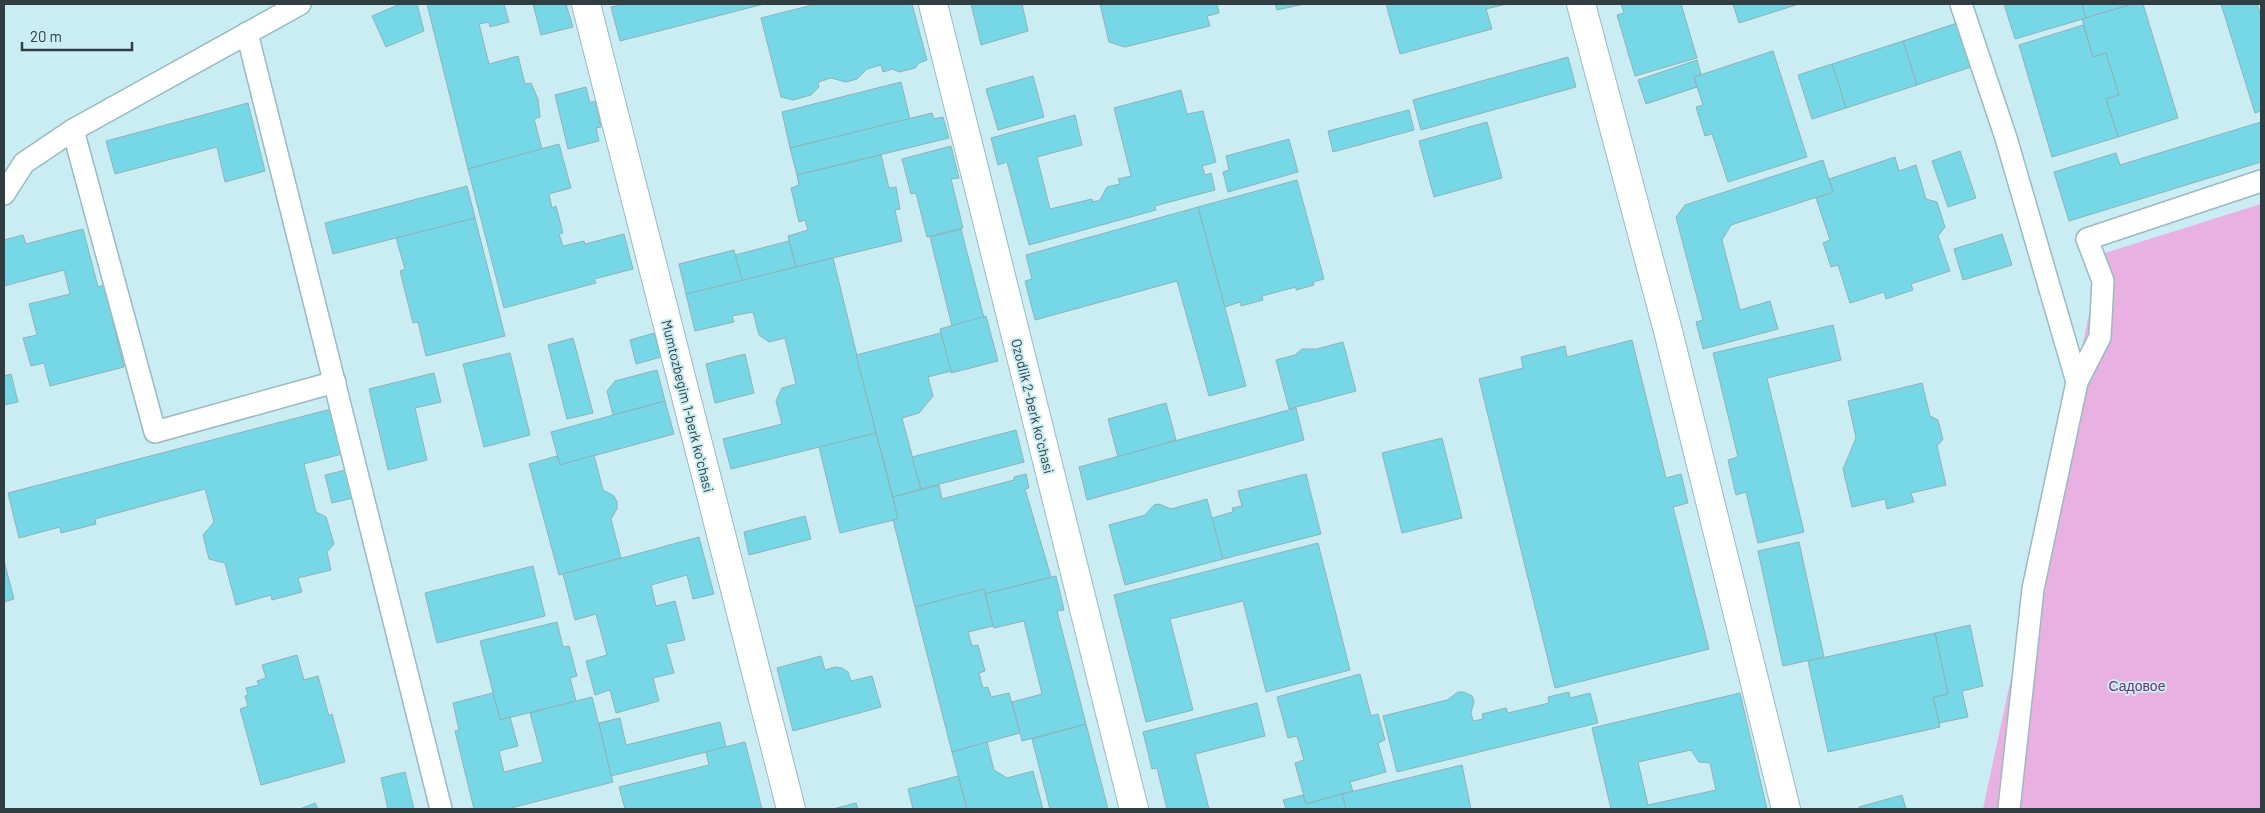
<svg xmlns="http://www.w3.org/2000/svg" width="2265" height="813" viewBox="0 0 2265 813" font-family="Barlow,sans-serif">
<rect width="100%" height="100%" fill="#c9edf3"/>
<!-- green -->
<path fill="#e9b0e2" d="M2261 204V809H1983L2102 254Z"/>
<!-- building -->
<g fill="#76d7e7" stroke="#90b2b8" fill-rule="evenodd">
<path d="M400 4H417L424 31 386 47 372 16Z"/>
<path d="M427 4H504L509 22 490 27 489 22 479 24 489 64 518 56 525 84 531 83 538 99 540 117 534 119 542 149 468 169Z"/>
<path d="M533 4H566L573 27 541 35Z"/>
<path d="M625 4H764L620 41 611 7Z"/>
<path d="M816 4H912L927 60 919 63 915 68 899 72 893 69 883 72 881 65 867 69 857 79 846 82 831 78 818 82 819 87 811 95 793 100 781 97 761 18Z"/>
<path d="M971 4H1022L1028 31 981 45Z"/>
<path d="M1100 4H1217L1219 13 1207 16 1210 26 1125 47 1109 42Z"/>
<path d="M1275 4H1304L1277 10Z"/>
<path d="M1386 4H1507L1486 9 1492 29 1400 54Z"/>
<path d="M1621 4H1681L1697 58 1635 76 1617 15 1624 13Z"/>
<path d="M1733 4H1799L1739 23Z"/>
<path d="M2004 4H2082L2086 18 2015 39Z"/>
<path d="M2082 4H2132L2086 18Z"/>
<path d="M2132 4H2143L2178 118 2118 137 2106 99 2119 95 2106 53 2093 57 2082 19Z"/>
<path d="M2221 4H2257L2261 16V111L2255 113Z"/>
<path d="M1957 23 1971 67 1917 85 1903 41Z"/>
<path d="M2083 25 2093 57 2106 53 2119 95 2106 99 2118 137 2052 157 2019 45Z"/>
<path d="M1903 41 1917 85 1846 108 1832 64Z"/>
<path d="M1773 51 1807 157 1728 182 1712 134 1705 136 1696 107 1703 105 1694 77Z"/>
<path d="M1568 57 1576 87 1421 130 1413 100Z"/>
<path d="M1697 60 1701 74 1694 77 1697 87 1646 104 1638 80Z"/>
<path d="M1832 64 1846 108 1812 119 1798 75Z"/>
<path d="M1033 76 1044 117 998 130 986 89Z"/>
<path d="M901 82 910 119 790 148 782 112Z"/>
<path d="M586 87 590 103 595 101 601 127 596 128 599 141 568 149 555 95Z"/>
<path d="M1181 90 1187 114 1203 111 1216 162 1202 166 1205 175 1211 173 1215 190 1155 206 1156 210 1029 245 1007 162 998 165 991 138 1075 115 1082 145 1037 157 1050 209 1092 199 1093 202 1100 200 1107 187 1120 184 1118 179 1131 176 1114 108Z"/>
<path d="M248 103 265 171 225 182 217 147 115 174 106 141Z"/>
<path d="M1409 110 1414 130 1333 152 1328 131Z"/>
<path d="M932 113 934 119 943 117 949 138 797 175 790 148Z"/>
<path d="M1487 122 1502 178 1434 197 1419 141Z"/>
<path d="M2261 122V162L2069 221 2054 172 2116 153 2120 165Z"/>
<path d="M1289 139 1298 172 1228 192 1223 172 1229 170 1226 156Z"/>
<path d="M559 144 571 188 549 194 552 208 556 206 563 233 559 234 563 246 584 241 585 244 624 234 633 269 594 279 596 283 504 308 468 169Z"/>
<path d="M951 146 959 178 951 179 963 228 927 237 916 193 911 194 902 159Z"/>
<path d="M1960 151 1976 198 1948 207 1932 161Z"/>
<path d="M881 155 889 188 896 187 900 209 895 210 902 241 796 267 788 236 808 230 805 220 799 222 791 188 799 185 797 175Z"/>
<path d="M1895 157 1899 171 1916 165 1926 199 1937 202 1945 227 1938 236 1950 271 1911 284 1913 290 1886 299 1884 292 1850 303 1838 265 1831 267 1823 243 1830 240 1816 198 1833 192 1829 179Z"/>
<path d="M1823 160 1833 192 1731 225 1722 240 1740 310 1770 301 1778 329 1703 349 1696 322 1703 320 1676 217 1685 205Z"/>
<path d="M1297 180 1324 279 1313 282 1314 285 1296 290V287L1262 296 1263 300 1241 306 1240 302 1225 307 1198 207Z"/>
<path d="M467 186 475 218 333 254 325 223Z"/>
<path d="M1198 207 1246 386 1209 396 1177 281 1035 320 1025 281 1032 279 1026 255Z"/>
<path d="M475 218 505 336 426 356 418 322 413 323 400 271 405 269 396 238Z"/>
<path d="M83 229 98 287 104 285 124 367 50 386 44 363 31 366 23 338 37 335 29 304 70 294 64 270 4 286V240L23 235 26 244Z"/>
<path d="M961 229 984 318 952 326 930 237Z"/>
<path d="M2002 234 2012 265 1963 280 1954 249Z"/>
<path d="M789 241 796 267 742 281 735 255Z"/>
<path d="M734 250 742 281 686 294 679 264Z"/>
<path d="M833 258 876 433 731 469 723 439 782 424 776 401 782 388 796 384 785 338 769 342 759 335 753 312 732 316 734 322 695 331 686 294Z"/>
<path d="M986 316 998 361 951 373 940 329Z"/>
<path d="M1833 325 1841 360 1767 378 1804 532 1758 543 1746 492 1736 495 1728 460 1738 457 1713 353Z"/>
<path d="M654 333 661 357 636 364 630 340Z"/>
<path d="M941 333 951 371 928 377 933 396 919 413 902 418 921 489 893 497 856 355Z"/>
<path d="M573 338 593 413 567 419 548 345Z"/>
<path d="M1632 340 1666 478 1681 474 1688 503 1673 507 1709 649 1555 688 1479 379 1523 368 1521 357 1565 346 1567 357Z"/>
<path d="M1343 342 1356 391 1289 409 1276 360 1295 355 1302 349H1317Z"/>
<path d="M510 353 530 435 484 447 463 364Z"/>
<path d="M745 354 754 393 715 403 706 364Z"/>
<path d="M657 370 665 401 613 415 607 391 615 381Z"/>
<path d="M434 373 441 402 415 408 427 460 388 470 369 389Z"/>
<path d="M11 374 18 402 4 405V376Z"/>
<path d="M1922 383 1930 416 1938 420 1943 439 1937 446 1946 485 1911 493 1914 502 1887 509 1885 499 1852 507 1843 469 1856 438 1848 401Z"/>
<path d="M665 401 674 434 560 465 551 432Z"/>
<path d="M1166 403 1176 440 1118 457 1108 419Z"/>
<path d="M1296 408 1304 440 1087 500 1079 467Z"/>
<path d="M331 409 342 454 304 464 316 512 326 517 334 544 327 552 331 570 298 578 302 592 272 600 271 595 236 605 225 563 209 559 203 535 214 522 205 489 95 519 96 524 61 533 60 527 19 538 8 493Z"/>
<path d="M1016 430 1024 462 921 489 912 457Z"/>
<path d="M876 433 898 519 840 533 819 447Z"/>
<path d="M1442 438 1462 518 1402 533 1382 453Z"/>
<path d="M594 455 603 490 614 496 617 502V509L611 519 621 558 559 575 529 464 557 456 560 465Z"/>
<path d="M346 470 353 498 332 503 325 475Z"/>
<path d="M1026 474 1029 488 1025 489 1051 577 985 594 984 589 915 607 893 520 898 519 893 497 939 485 942 499 1014 480V477Z"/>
<path d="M1306 474 1321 534 1223 559 1212 518 1233 512 1232 508 1242 506 1238 491Z"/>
<path d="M1207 499 1223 559 1125 585 1109 525 1145 515 1154 505 1159 504 1171 509Z"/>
<path d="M805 516 811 539 749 555 744 532Z"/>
<path d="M699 537 714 594 693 599 687 575 651 585 656 606 675 601 685 640 666 644 674 673 653 678 659 701 616 713 610 690 595 695 586 661 607 655 596 614 575 620 563 574Z"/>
<path d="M1799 542 1824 657 1783 666 1758 551Z"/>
<path d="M1318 543 1350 670 1266 692 1243 601 1170 619 1193 710 1146 722 1114 595Z"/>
<path d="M4 561 14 599 4 602Z"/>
<path d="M533 566 545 616 437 643 425 593Z"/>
<path d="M1056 576 1064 610 1057 611 1086 724 1022 741 1012 702 1042 694 1024 621 994 628 985 594Z"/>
<path d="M984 589 993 626 968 632 972 646 978 645 985 671 979 673 983 688 988 687 991 697 1009 693 1020 733 952 752 915 607Z"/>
<path d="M557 622 563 647 569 646 577 676 570 678 576 701 500 720 480 641Z"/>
<path d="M1970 625 1983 686 1962 691 1968 717 1939 723 1933 697 1948 694 1935 633Z"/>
<path d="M1935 633 1948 694 1933 697 1940 727 1828 752 1808 661Z"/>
<path d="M297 655 304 680 318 676 329 716 332 714 345 762 261 785 240 709 248 706 245 696 248 695 246 688 259 685 257 681 266 678 262 665Z"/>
<path d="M821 656 825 670 835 667 842 668 848 672 851 681 872 676 881 707 793 731 777 668Z"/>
<path d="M1360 674 1371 716 1378 714 1385 740 1378 743 1386 772 1350 782 1353 791 1306 804 1295 763 1304 760 1297 736 1288 738 1277 697Z"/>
<path d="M1458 692H1464L1472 696 1474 701 1471 713 1473 721 1483 719 1482 714 1506 708 1508 713 1549 703 1548 697 1569 692 1570 698 1590 693 1598 723 1397 772 1383 716 1447 700Z"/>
<path d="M493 693 500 720 510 717 518 746 499 751 504 772 543 762 530 713 592 697 613 782 507 809H474L455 731 459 730 453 703Z"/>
<path d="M1740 693 1767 809H1611L1592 728ZM1691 750 1699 762 1710 763 1716 790 1648 805 1638 762Z"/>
<path d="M1257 703 1265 736 1195 754 1209 809H1167L1157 768 1152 769 1143 732Z"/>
<path d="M620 718 626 745 720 722 726 747 611 776 599 723Z"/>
<path d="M1086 724 1108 809H1050L1032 739Z"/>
<path d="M745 742 762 809H625L619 787 709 765 706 752Z"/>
<path d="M987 742 994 770 1007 778 1033 771 1043 809H967L952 752Z"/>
<path d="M1462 765 1471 809H1346L1342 794Z"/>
<path d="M405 772 414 809H388L381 778Z"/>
<path d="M958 776 967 809H913L908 789Z"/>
<path d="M1342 794 1346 809H1286L1283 800 1303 795 1306 804Z"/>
<path d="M1902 795 1906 809H1859V807Z"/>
<path d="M315 803 318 809H300Z"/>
<path d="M856 803 858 809H833Z"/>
</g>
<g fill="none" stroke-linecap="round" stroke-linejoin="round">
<!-- service casing -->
<g stroke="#98bbc1" stroke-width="24">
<g id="service">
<path d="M1961 4 2006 138 2077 382"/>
<path d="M247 33 441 809"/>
<path d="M73 130 155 432 335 382"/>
<path d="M4 194 24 163 73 130 300 4"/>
<path d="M2009 809 2033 589 2077 382 2100 337 2103 281 2087 239 2261 181"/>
</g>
</g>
<!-- minor casing -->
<g stroke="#98bbc1" stroke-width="30">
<g id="minor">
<path d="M586 4 791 809"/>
<path d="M933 4 1134 809"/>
<path d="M1581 4 1668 331 1786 809"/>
</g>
</g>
<!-- service -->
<use href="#service" stroke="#fff" stroke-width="21"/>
<!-- minor -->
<use href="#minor" stroke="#fff" stroke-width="28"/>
</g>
<g text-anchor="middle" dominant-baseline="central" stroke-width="4" stroke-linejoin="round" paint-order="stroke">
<!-- street labels -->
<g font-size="14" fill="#303e41" stroke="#c9edf3">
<text transform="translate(688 406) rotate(76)">Mumtozbegim 1-berk koʻchasi</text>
<text transform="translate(1033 406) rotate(76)">Ozodlik 2-berk koʻchasi</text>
</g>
<!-- park labels -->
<g font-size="14" fill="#74326f" stroke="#c9edf3">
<text x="2137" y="685">Садовое</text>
</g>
</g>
<!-- border -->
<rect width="2265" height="813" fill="none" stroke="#303e41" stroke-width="10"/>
<!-- scale -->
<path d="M22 42v8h110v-8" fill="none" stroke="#303e41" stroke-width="2.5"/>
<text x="30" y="42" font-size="15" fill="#303e41" stroke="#c9edf3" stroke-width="4" paint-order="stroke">20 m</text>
</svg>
